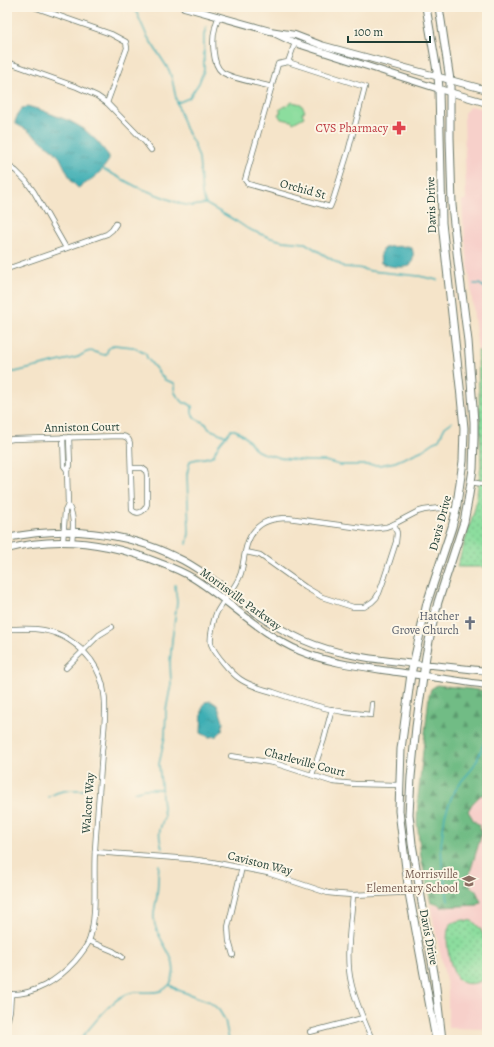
<svg xmlns="http://www.w3.org/2000/svg" width="494" height="1047" viewBox="0 0 494 1047" font-family="Alegreya,serif">
<defs>
<pattern id="grass-dots" width="8" height="8" patternUnits="userSpaceOnUse"><rect width="8" height="8" fill="#8cdd9e"/><path d="M2 2h.1M6 6h.1" fill="none" stroke="#72b482" stroke-width="1.8" stroke-linecap="round"/></pattern>
<pattern id="forest-firs" width="22" height="20" patternUnits="userSpaceOnUse"><rect width="22" height="20" fill="#71bc85"/><path d="M5 1l3.5 6h-7zM16 11l3.5 6h-7z" fill="#5c9a6e"/></pattern>
<pattern id="water-ripples" width="26" height="14" patternUnits="userSpaceOnUse"><rect width="26" height="14" fill="#3caeb4"/><path d="M2 4q2-2 4 0t4 0M15 11q2-2 4 0t4 0" fill="none" stroke="#328f93"/></pattern>
</defs>
<rect width="100%" height="100%" fill="#fcf5e5"/>
<filter id="ink" filterUnits="userSpaceOnUse"><feTurbulence type="fractalNoise" baseFrequency=".025" numOctaves="2"/><feDisplacementMap in="SourceGraphic" scale="8" xChannelSelector="R" yChannelSelector="G"/><feConvolveMatrix kernelMatrix="1 2 1 2 8 2 1 2 1" color-interpolation-filters="sRGB"/></filter>
<filter id="wash" filterUnits="userSpaceOnUse"><feTurbulence type="fractalNoise" baseFrequency=".012" numOctaves="4" result="noise"/><feDisplacementMap in="SourceGraphic" scale="16" xChannelSelector="R" yChannelSelector="G"/><feGaussianBlur stdDeviation="0.9" result="paint"/><feColorMatrix in="noise" values="0 0 0 0 0 0 0 0 0 0 0 0 0 0 0 0 0 1.4 0 .05"/><feComposite in="paint" operator="in"/></filter>
<g filter="url(#wash)">
<rect width="100%" height="100%" fill="#f5e4c9"/>
<!-- built -->
<g fill="#f7d0ca">
<path d="M471 106 487 110V352L478 351 463 221 462 200H466L464 113Z"/>
<path d="M487 748V1029L448 1028V990L430 905 454 903 449 859Z"/>
</g>
<!-- grass -->
<g fill="url(#grass-dots)" stroke="#568d69">
<path d="M478 351 487 352V567H457L475 508 481 465Z"/>
<path d="M464 920 472 921 477 925 481 930 487 945V973L484 980C477 983 468 986 460 981 450 974 443 935 450 925 454 921 459 921 464 920Z"/>
</g>
<!-- forest -->
<path fill="url(#forest-firs)" stroke="#487c5c" d="M437 685 487 691V794L481 795 472 804 468 811 474 821 479 825 482 833 470 872V886L476 891 481 902 478 905 441 907 437 903H431L421 857 417 822 418 797 429 696 431 689Z"/>
<!-- pitch -->
<path fill="#8cdd9e" stroke="#568d69" d="M292 102 301 104 305 111 302 113 304 117 293 123 292 121 281 119 278 114 281 112 279 110Z"/>
<!-- water -->
<g fill="url(#water-ripples)" stroke="#2e7674">
<path d="M27 106 41 110 59 117 70 121 84 129 97 141 109 156V160C100 174 92 180 78 188L72 182 60 158 54 151 27 130 16 124 15 122 19 111Z"/>
<path d="M408 246 412 248C414 254 414 260 410 266 402 268 388 267 381 263 380 260 380 253 382 250 384 245 402 247 408 246Z"/>
<path d="M211 701 217 705 220 712 223 722 222 731 217 736 209 737 201 733 202 709 205 702Z"/>
</g>
<g fill="none" stroke-linecap="round" stroke-linejoin="round">
<!-- stream -->
<g stroke="#3caeb4" stroke-width="1.5">
<path d="M134 7 147 36 169 70 172 79 177 103 185 128 194 144 199 158 202 195 206 204 236 221 248 229 271 238 283 241 305 243 344 267 358 268 371 271 419 276 437 280"/>
<path d="M177 103 189 98 199 83 204 70V35L206 27"/>
<path d="M103 169 137 187 181 204 192 206 205 204"/>
<path d="M474 284H479L487 289"/>
<path d="M7 371 15 372 78 357C82 355 84 353 87 352 93 349 100 355 106 355L108 349 114 345 133 347 146 354 147 358 165 380 174 383 175 385C172 393 179 398 184 403H187L192 406V413L195 418 206 424 209 429 226 436 231 430H235L243 435 250 442 256 450 262 453 281 458 307 461H325L340 465H380L395 462 423 450 439 439 445 427 452 422"/>
<path d="M485 420H487"/>
<path d="M187 544 189 533 187 474 190 461C198 458 207 459 214 455 216 447 220 442 226 436"/>
<path d="M134 792 144 789H160"/>
<path d="M49 797C60 789 73 790 86 790"/>
<path d="M162 848C158 834 159 830 164 818L159 764 165 736 166 710 171 684 170 662 172 640 177 602 175 585"/>
<path d="M448 901 442 865 441 845 445 815 452 796 459 784 472 769 477 760 487 735"/>
<path d="M170 985 178 990 210 1002 219 1010 225 1020 229 1040"/>
<path d="M79 1040C93 1026 111 998 130 993 140 990 153 995 163 990 169 986 172 983 173 976 178 956 156 940 154 920 153 912 156 903 157 896 158 886 158 875 159 865"/>
</g>
</g>
</g>
<g filter="url(#ink)">
<g fill="none" stroke-linecap="round" stroke-linejoin="round">
<!-- street casing -->
<g stroke="#6a7768" stroke-width="6">
<g id="street">
<path d="M34 7 111 34 126 42 127 48 107 103"/>
<path d="M219 16C217 20 216 24 215 28 212 38 212 65 222 72 232 79 259 83 272 87"/>
<path d="M7 62 77 87 97 96 107 103 145 142 151 150"/>
<path d="M288 62 278 64 245 180 248 184 330 207 334 197 348 152 365 87 288 62 295 43"/>
<path d="M7 165 16 171 26 181 34 192 66 248"/>
<path d="M7 269 107 234 112 230 116 224"/>
<path d="M63 437 64 466 67 470"/>
<path d="M7 440 13 439 121 436C126 436 130 439 130 445L132 510C138 516 145 511 147 504V475L146 471 142 468H131"/>
<path d="M471 482 487 485"/>
<path d="M68 505C75 516 73 530 72 542"/>
<path d="M63 542 65 511 68 505 67 470 70 466 69 437"/>
<path d="M246 552 260 555 305 587 322 597 353 607H364L372 602 376 598 379 593 383 582 396 542 397 533 394 524"/>
<path d="M7 629C19 629 32 628 43 630 62 633 79 645 91 660 98 670 103 681 104 693 107 710 104 733 102 751 100 784 97 817 95 850 93 878 98 915 89 941 86 948 80 955 75 961 58 980 34 996 7 994"/>
<path d="M66 668 99 635 112 627"/>
<path d="M372 704 371 715C362 714 353 713 344 712 320 708 296 700 273 692 262 689 250 686 240 679 231 673 215 654 211 644 210 639 211 634 212 629 213 624 214 619 216 614 223 599 236 589 241 573 245 558 244 542 255 530 263 520 275 518 288 518L368 529 386 527 394 524 417 512 424 510 439 508 456 511"/>
<path d="M231 756 274 763 333 782 355 784 399 785"/>
<path d="M312 775 324 739 332 709"/>
<path d="M95 852 190 859 212 862 268 873 328 893 338 894 353 895 420 892"/>
<path d="M353 895C351 922 345 957 351 982 355 1002 365 1021 372 1040"/>
<path d="M89 941 113 951 122 957"/>
<path d="M233 955 229 941 228 927 242 867"/>
<path d="M8 1019 10 1010 11 994"/>
<path d="M310 1032 363 1018"/>
</g>
</g>
<!-- secondary casing -->
<g stroke="#6a7768" stroke-width="8">
<g id="secondary">
<path d="M184 7 270 31 295 35 321 45 487 90"/>
<path d="M276 34 295 43 439 89 487 103"/>
<path d="M7 538C63 526 124 531 176 557 190 563 202 572 215 581 231 592 245 605 260 616 273 625 288 633 303 640 341 657 383 660 424 665H432L487 671"/>
<path d="M7 549C59 535 111 543 160 563 171 567 183 572 193 578 230 601 260 634 300 651 331 664 364 667 397 672 427 676 457 681 487 685"/>
</g>
</g>
<!-- primary casing -->
<g stroke="#6a7768" stroke-width="9">
<g id="primary">
<path d="M426 7 438 77 439 89 442 223 460 387 464 428 463 461 456 511 452 527 427 603 411 674 401 749 399 811 409 893 435 1034 436 1040"/>
<path d="M439 7 450 80V137L452 205 458 262 468 341 474 422V438L473 469 468 501 464 522 438 602 431 631 426 656 416 727 411 777 409 814 412 844 435 979 442 1040"/>
</g>
</g>
<!-- street -->
<use href="#street" stroke="#fff" stroke-width="4.5"/>
<!-- secondary -->
<use href="#secondary" stroke="#fff" stroke-width="6"/>
<!-- primary -->
<use href="#primary" stroke="#fff" stroke-width="7"/>
</g>
</g>
<!-- icons -->
<defs>
<g id="pharmacy-bare" transform="scale(1.08)"><path d="M-2-6h4v4h4v4h-4v4h-4v-4h-4v-4h4Z" fill="#e0444e" stroke="#fcf5e5" stroke-width="2.5" paint-order="stroke"/></g>
<g id="church-bare" transform="scale(1.08)"><path d="M-1.2-6h2.4v3.5h3.3v2.4h-3.3V6h-2.4V-.1h-3.3v-2.4h3.3Z" fill="#6b7280" stroke="#fcf5e5" stroke-width="2.5" paint-order="stroke"/></g>
<g id="school-bare" transform="scale(1.08)"><path d="M0-5L7-2L0 1L-7-2ZM-4 1L0 2.5L4 1V4Q0 6-4 4Z" fill="#8d6e63" stroke="#fcf5e5" stroke-width="2.5" paint-order="stroke"/></g>
</defs>
<g fill-rule="evenodd">
<use href="#pharmacy-bare" x="399" y="128"/>
<use href="#church-bare" x="470" y="623"/>
<use href="#school-bare" x="469" y="881"/>
</g>
<g text-anchor="middle" dominant-baseline="central" stroke-width="4" stroke-linejoin="round" paint-order="stroke">
<!-- health labels -->
<g font-size="12" fill="#be3a42" stroke="#fcf5e5" text-anchor="end">
<text x="388" y="128">CVS Pharmacy</text>
</g>
<!-- street labels -->
<g font-size="12" fill="#1f3d34" stroke="#fcf5e5">
<text transform="translate(303 189) rotate(15)">Orchid St</text>
<text transform="translate(431 205) rotate(-92)">Davis Drive</text>
<text transform="translate(82 427) rotate(-1)">Anniston Court</text>
<text transform="translate(440 523) rotate(-75)">Davis Drive</text>
<text transform="translate(241 599) rotate(36)">Morrisville Parkway</text>
<text transform="translate(305 762) rotate(15)">Charleville Court</text>
<text transform="translate(88 803) rotate(-86)">Walcott Way</text>
<text transform="translate(260 863) rotate(14)">Caviston Way</text>
<text transform="translate(429 937) rotate(79)">Davis Drive</text>
</g>
<!-- worship labels -->
<g font-size="12" fill="#5b616d" stroke="#fcf5e5" text-anchor="end">
<text x="459" y="616">Hatcher<tspan x="459" dy="14">Grove Church</tspan></text>
</g>
<!-- education labels -->
<g font-size="12" fill="#785e54" stroke="#fcf5e5" text-anchor="end">
<text x="458" y="874">Morrisville<tspan x="458" dy="14">Elementary School</tspan></text>
</g>
</g>
<!-- margin -->
<rect width="494" height="1047" fill="none" stroke="#fcf5e5" stroke-width="24"/>
<!-- scale -->
<path d="M348 36v6h82v-6" fill="none" stroke="#1f3d34" stroke-width="2"/>
<text x="354" y="36" font-size="12" fill="#1f3d34" stroke="#fcf5e5" stroke-width="3" paint-order="stroke">100 m</text>
</svg>
